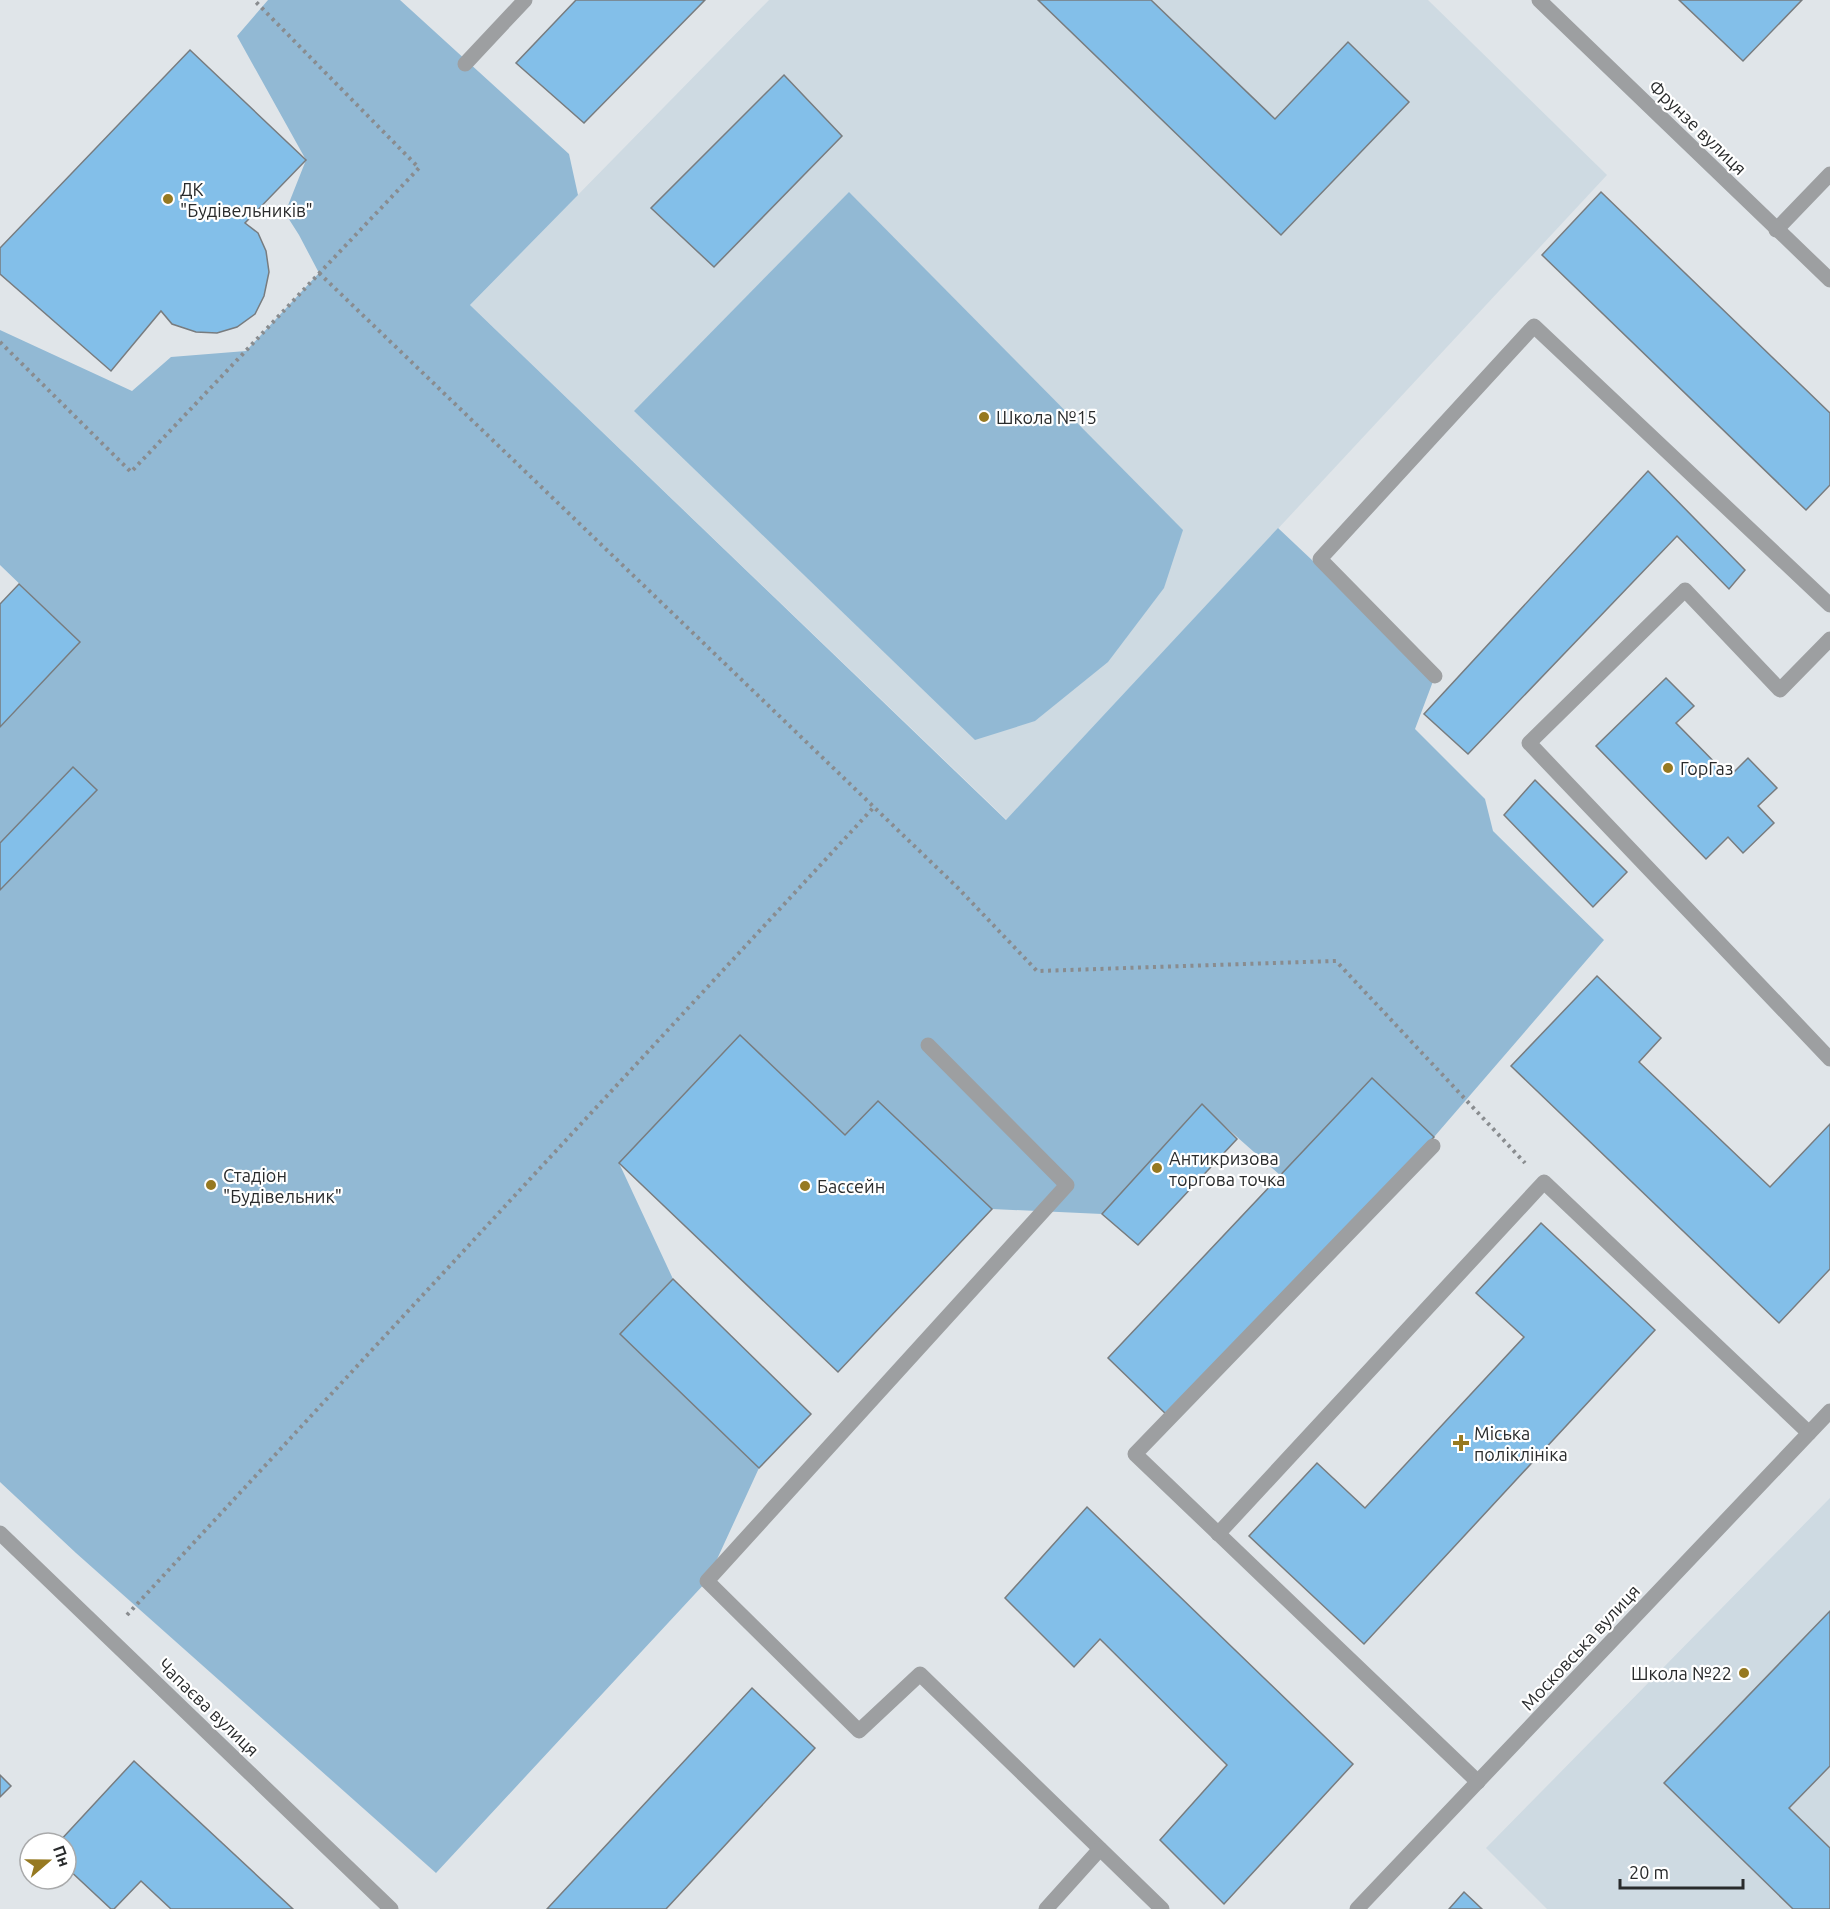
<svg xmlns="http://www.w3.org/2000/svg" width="1830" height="1909" viewBox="0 0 1830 1909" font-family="Ubuntu,sans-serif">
<rect width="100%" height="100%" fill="#e0e5e9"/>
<!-- built -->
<g fill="#cedae2">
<path d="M769 0H1428L1607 175 1007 820 470 305Z"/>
<path d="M1830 1498V1909H1547L1486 1848Z"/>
</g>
<!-- green -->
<g fill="#92b9d4">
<path d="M268 0H400L569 154 578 195 470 305 1006 820 1278 528 1435 676 1415 729 1485 799 1493 831 1604 940 1434 1137 1280 1175 1201 1105 1102 1214 992 1209 845 1135 740 1035 619 1163 673 1279 621 1334 759 1468 707 1581 436 1873 76 1553 0 1482V725L80 642 0 565V330L132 391 171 357 246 351 319 273 299 235 285 213 306 160 237 36Z"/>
<path d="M849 192 1183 530 1164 588 1108 662 1035 721 975 740 634 411Z"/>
</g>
<!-- building -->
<g fill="#83bfe9" stroke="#787c7f" stroke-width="1.5">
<path d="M576 0H705L584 123 516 63Z"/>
<path d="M1038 0H1151L1275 119 1348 42 1409 102 1281 235Z"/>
<path d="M1679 0H1802L1743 61Z"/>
<path d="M190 50 306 160 245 223 258 233 266 251 269 272 264 296 255 314 237 327 217 333 196 332 172 324 161 311 111 371 0 274V248Z"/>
<path d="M784 75 842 136 714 267 651 208Z"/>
<path d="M1601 192 1830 413V485L1806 510 1542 255Z"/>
<path d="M1648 471 1745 570 1729 589 1677 536 1468 754 1424 714Z"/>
<path d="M19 584 80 642 0 727V604Z"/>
<path d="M1666 678 1694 706 1676 723 1729 777 1748 758 1777 788 1758 806 1774 823 1743 853 1728 837 1706 859 1596 746Z"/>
<path d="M73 767 97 790 0 890V843Z"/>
<path d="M1535 780 1627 872 1593 907 1504 815Z"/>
<path d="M1597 976 1661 1038 1639 1062 1770 1187 1830 1124V1269L1779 1323 1511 1066Z"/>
<path d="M740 1035 845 1135 878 1101 992 1209 838 1372 619 1163Z"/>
<path d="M1372 1078 1434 1137 1169 1417 1108 1358Z"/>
<path d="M1202 1104 1237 1139 1138 1245 1102 1214Z"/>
<path d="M1541 1223 1655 1330 1364 1644 1249 1536 1317 1463 1365 1508 1524 1337 1476 1293Z"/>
<path d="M673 1279 811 1414 759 1468 620 1334Z"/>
<path d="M1087 1507 1353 1764 1224 1904 1160 1840 1227 1765 1100 1639 1074 1667 1005 1598Z"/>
<path d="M1830 1611V1766L1789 1808 1830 1848V1909H1793L1664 1783Z"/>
<path d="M752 1688 815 1748 666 1909H547Z"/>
<path d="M134 1761 293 1909H171L141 1881 114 1909H111L66 1867V1843H58Z"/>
<path d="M0 1775 11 1786 0 1797Z"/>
<path d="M1464 1892 1482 1909H1449Z"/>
</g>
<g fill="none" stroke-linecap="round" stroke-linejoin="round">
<!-- path -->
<g stroke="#898c8f" stroke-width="4" stroke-dasharray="3 4.5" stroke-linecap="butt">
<path d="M319 273 958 888 1037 971 1336 961 1525 1163"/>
<path d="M0 342 131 472 419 168 254 0"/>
<path d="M127 1615 874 807"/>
</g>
<!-- service -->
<g stroke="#9d9fa1" stroke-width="15">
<path d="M465 64 525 0"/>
<path d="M1776 230 1830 174"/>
<path d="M1830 639 1780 690 1685 590 1529 743 1830 1059"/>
<path d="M1435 676 1320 559 1534 326 1830 605"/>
<path d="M928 1045 1067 1185 707 1581 859 1731 920 1674 1162 1909"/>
<path d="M1433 1146 1135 1454 1478 1782"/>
<path d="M1218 1534 1544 1182 1809 1433"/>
<path d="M1046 1909 1100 1849"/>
</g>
<!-- minor -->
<g stroke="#9d9fa1" stroke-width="15">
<path d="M0 1533 391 1909"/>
<path d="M1357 1909 1830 1411"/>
</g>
<!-- tertiary -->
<path stroke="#9d9fa1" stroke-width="15" d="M1539 0 1830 280"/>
</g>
<!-- markers -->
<g fill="#967921" stroke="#fff" stroke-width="2">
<circle cx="168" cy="199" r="6"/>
<circle cx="984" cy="417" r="6"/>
<circle cx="1668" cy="768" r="6"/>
<circle cx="1157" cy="1168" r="6"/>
<circle cx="211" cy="1185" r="6"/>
<circle cx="805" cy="1186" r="6"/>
<path d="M1458 1434h6v6h6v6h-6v6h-6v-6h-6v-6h6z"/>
<circle cx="1744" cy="1673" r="6"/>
</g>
<g text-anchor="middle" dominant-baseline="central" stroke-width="4.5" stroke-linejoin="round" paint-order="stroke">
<!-- street labels -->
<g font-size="18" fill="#292b2c" stroke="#fff">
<text transform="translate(1698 127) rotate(44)">Фрунзе вулиця</text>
<text transform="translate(1580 1647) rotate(-47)">Московська вулиця</text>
<text transform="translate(209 1707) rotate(44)">Чапаєва вулиця</text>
</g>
<!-- poi labels -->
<g font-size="18" fill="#292b2c" stroke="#fff" text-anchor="start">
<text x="180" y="189">ДК<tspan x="180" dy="21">"Будівельників"</tspan></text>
<text x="996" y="417">Школа №15</text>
<text x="1680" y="768">ГорГаз</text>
<text x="1169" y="1158">Антикризова<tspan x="1169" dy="21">торгова точка</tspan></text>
<text x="223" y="1175">Стадіон<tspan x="223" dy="21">"Будівельник"</tspan></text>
<text x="817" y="1186">Бассейн</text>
<text x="1474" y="1433">Міська<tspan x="1474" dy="21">поліклініка</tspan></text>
<text x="1732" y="1673" text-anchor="end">Школа №22</text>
</g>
</g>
<!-- north arrow -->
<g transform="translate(48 1861) rotate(70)"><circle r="28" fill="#ffffff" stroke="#a9aaab" stroke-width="1.5"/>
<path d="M0-4.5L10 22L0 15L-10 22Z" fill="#967921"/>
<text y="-9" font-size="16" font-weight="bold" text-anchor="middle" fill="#292b2c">Пн</text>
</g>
<!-- scale -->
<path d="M1620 1879v9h123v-9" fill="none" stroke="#292b2c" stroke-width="3"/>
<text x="1629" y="1879" font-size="18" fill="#292b2c" stroke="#ffffff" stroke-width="4.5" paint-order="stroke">20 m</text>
</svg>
